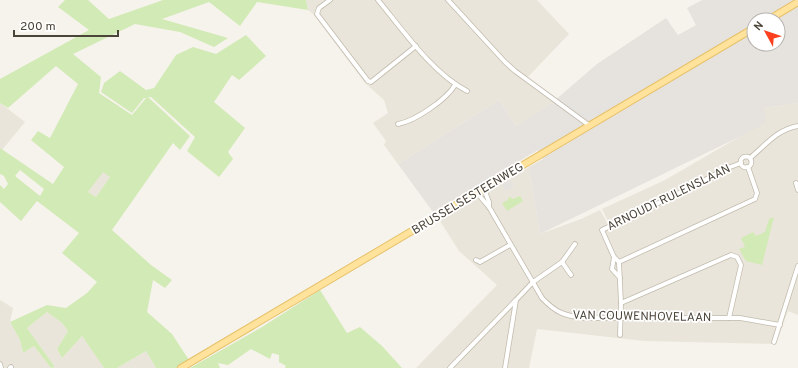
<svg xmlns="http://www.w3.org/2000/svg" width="798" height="368" viewBox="0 0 798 368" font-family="Overpass,sans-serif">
<rect width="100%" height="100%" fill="#f6f3ec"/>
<!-- residential -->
<g fill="#eae5da">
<path d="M306 0H537L569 34 524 81 553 102 516 126 499 100 398 164 384 145 386 141 373 123 388 113 384 100 365 83 313 14 308 10Z"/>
<path d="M0 103 25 122 2 150 0 148Z"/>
<path d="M798 103V315L788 311 776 344 644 341 537 329 529 368H416L497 285 459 251 440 221 435 218 440 221 529 167 540 234 581 219 600 210 608 224 609 223 602 209 665 180 739 137 764 108Z"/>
<path d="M103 171 111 176 96 197 88 192Z"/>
<path d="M0 300 13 308 10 322 20 340 23 353 34 346 51 368H0Z"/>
<path d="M47 312 62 323 68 331 57 349 62 358 82 336 104 368H52L55 367 27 328Z"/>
<path d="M146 351 156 368H117Z"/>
</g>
<!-- industrial -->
<path fill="#e6e2dd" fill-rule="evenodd" d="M702 0H798V103L764 108 766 123 739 137 540 234 529 167 543 159 538 150 433 212 435 218 433 212 398 164 499 100 516 126 553 102 597 64 666 18 678 35 696 25 687 8ZM754 20H778V44H754Z"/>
<!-- green -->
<g fill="#d2eab5" fill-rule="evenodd">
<path d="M65 0H88L109 19 163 0H306L308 10 257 2 240 26 209 2 162 19 228 38 214 47 180 32 135 24 73 54 101 77 99 93 132 115 146 98H144L132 113 101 92 104 83 120 71 146 90 154 88 176 55 193 47 216 54 246 35 266 56 239 80 232 75 214 102 245 128 228 152 233 159 219 177 187 151 195 137 151 97H148L190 136 180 150 173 143 112 230 151 265 172 280 165 288 153 280 147 312 172 334 189 360 177 368H156L146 351 117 368H104L82 336 62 358 57 349 68 331 62 323 47 312 27 328 55 367 51 368 34 346 23 353 20 340 10 322 47 305 66 308 87 293 97 282 62 253 79 233 37 201 21 221 0 202V185L4 189 8 184 4 176 0 174V148L53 184 64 167 31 140 38 131 50 138 78 84 56 66 8 108 0 103V79L89 30 58 7ZM20 170 44 189 40 196 15 176ZM103 172 110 177 96 197 88 192Z"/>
<path d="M520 196 523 201 507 211 502 203 508 200V198L510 197 513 199Z"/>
<path d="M774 217 762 265 746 261 739 249 745 247 741 238 753 232 756 236 765 232 769 219Z"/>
<path d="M320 290 347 333 360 327 382 346 402 368H285L286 366 279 362V355L272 353 270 359 251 349 228 365 218 363 220 368H190L262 327Z"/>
</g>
<!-- parking -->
<g fill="#e5e3e0">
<path d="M655 76 654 81 635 93 630 91Z"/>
<path d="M617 98 619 101 587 120 567 105 569 102 582 112 590 113Z"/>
<path d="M564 131 566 133 532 153 528 145 531 143 535 148Z"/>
<path d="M499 170 497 174 476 187 477 183Z"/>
<path d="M510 179 514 186 506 191 502 184Z"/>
</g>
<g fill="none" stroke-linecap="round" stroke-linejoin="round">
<!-- minor casing -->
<g stroke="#c2bbae" stroke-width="5.5">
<g id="minor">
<path d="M330 0 319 8 317 14 368 81 371 82 416 46"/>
<path d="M378 0C402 29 433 74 467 91"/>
<path d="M448 0 505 62 515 71 590 126"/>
<path d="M398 124C415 121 446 100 455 85"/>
<circle cx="746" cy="162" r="5.5"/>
<path d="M750 158C766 145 776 130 798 126"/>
<path d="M796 183 798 190"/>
<path d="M484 189 489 202V207"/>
<path d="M477 193 489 207 542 298C556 313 565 316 585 318H740L780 325"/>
<path d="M614 257 612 269 620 278"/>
<path d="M476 260 480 262 510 245"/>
<path d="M562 262 575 244"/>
<path d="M619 262 614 257 602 230 694 186 725 169 741 163"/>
<path d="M621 303 731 255 737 257 741 265 729 318"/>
<path d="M620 335 621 303 619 262 755 199 757 193 748 167"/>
<path d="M774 342 798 266"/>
<path d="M0 364 1 368"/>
<path d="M10 368 11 367"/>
<path d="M450 368 516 300"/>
<path d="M505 368 516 300 533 282 562 262 571 275"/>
</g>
</g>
<!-- primary casing -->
<g stroke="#e6c16a" stroke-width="8">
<g id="primary">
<path d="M768 20 798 2"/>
<path d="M181 368 754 28"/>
</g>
</g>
<!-- minor -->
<use href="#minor" stroke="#fff" stroke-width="4"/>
<!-- primary -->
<use href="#primary" stroke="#ffe39c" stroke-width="6"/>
</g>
<g text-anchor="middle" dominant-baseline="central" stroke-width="3.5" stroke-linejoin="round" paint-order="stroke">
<!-- street labels -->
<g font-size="12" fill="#4b4439" stroke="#fff">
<text transform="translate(669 198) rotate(-26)">ARNOUDT RULENSLAAN</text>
<text transform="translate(468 199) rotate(-31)">BRUSSELSESTEENWEG</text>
<text transform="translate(642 317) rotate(1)">VAN COUWENHOVELAAN</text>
</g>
</g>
<!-- north arrow -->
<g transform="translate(766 32) rotate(310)"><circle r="19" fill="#ffffff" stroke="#b7b4b0"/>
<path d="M0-3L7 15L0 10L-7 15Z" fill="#fc3f1d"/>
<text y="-6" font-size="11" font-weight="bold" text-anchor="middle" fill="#4b4439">N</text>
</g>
<!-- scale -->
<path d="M14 30v6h104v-6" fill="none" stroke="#4b4439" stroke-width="2"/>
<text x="20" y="30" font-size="12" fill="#4b4439" stroke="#ffffff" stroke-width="3" paint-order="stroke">200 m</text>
</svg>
